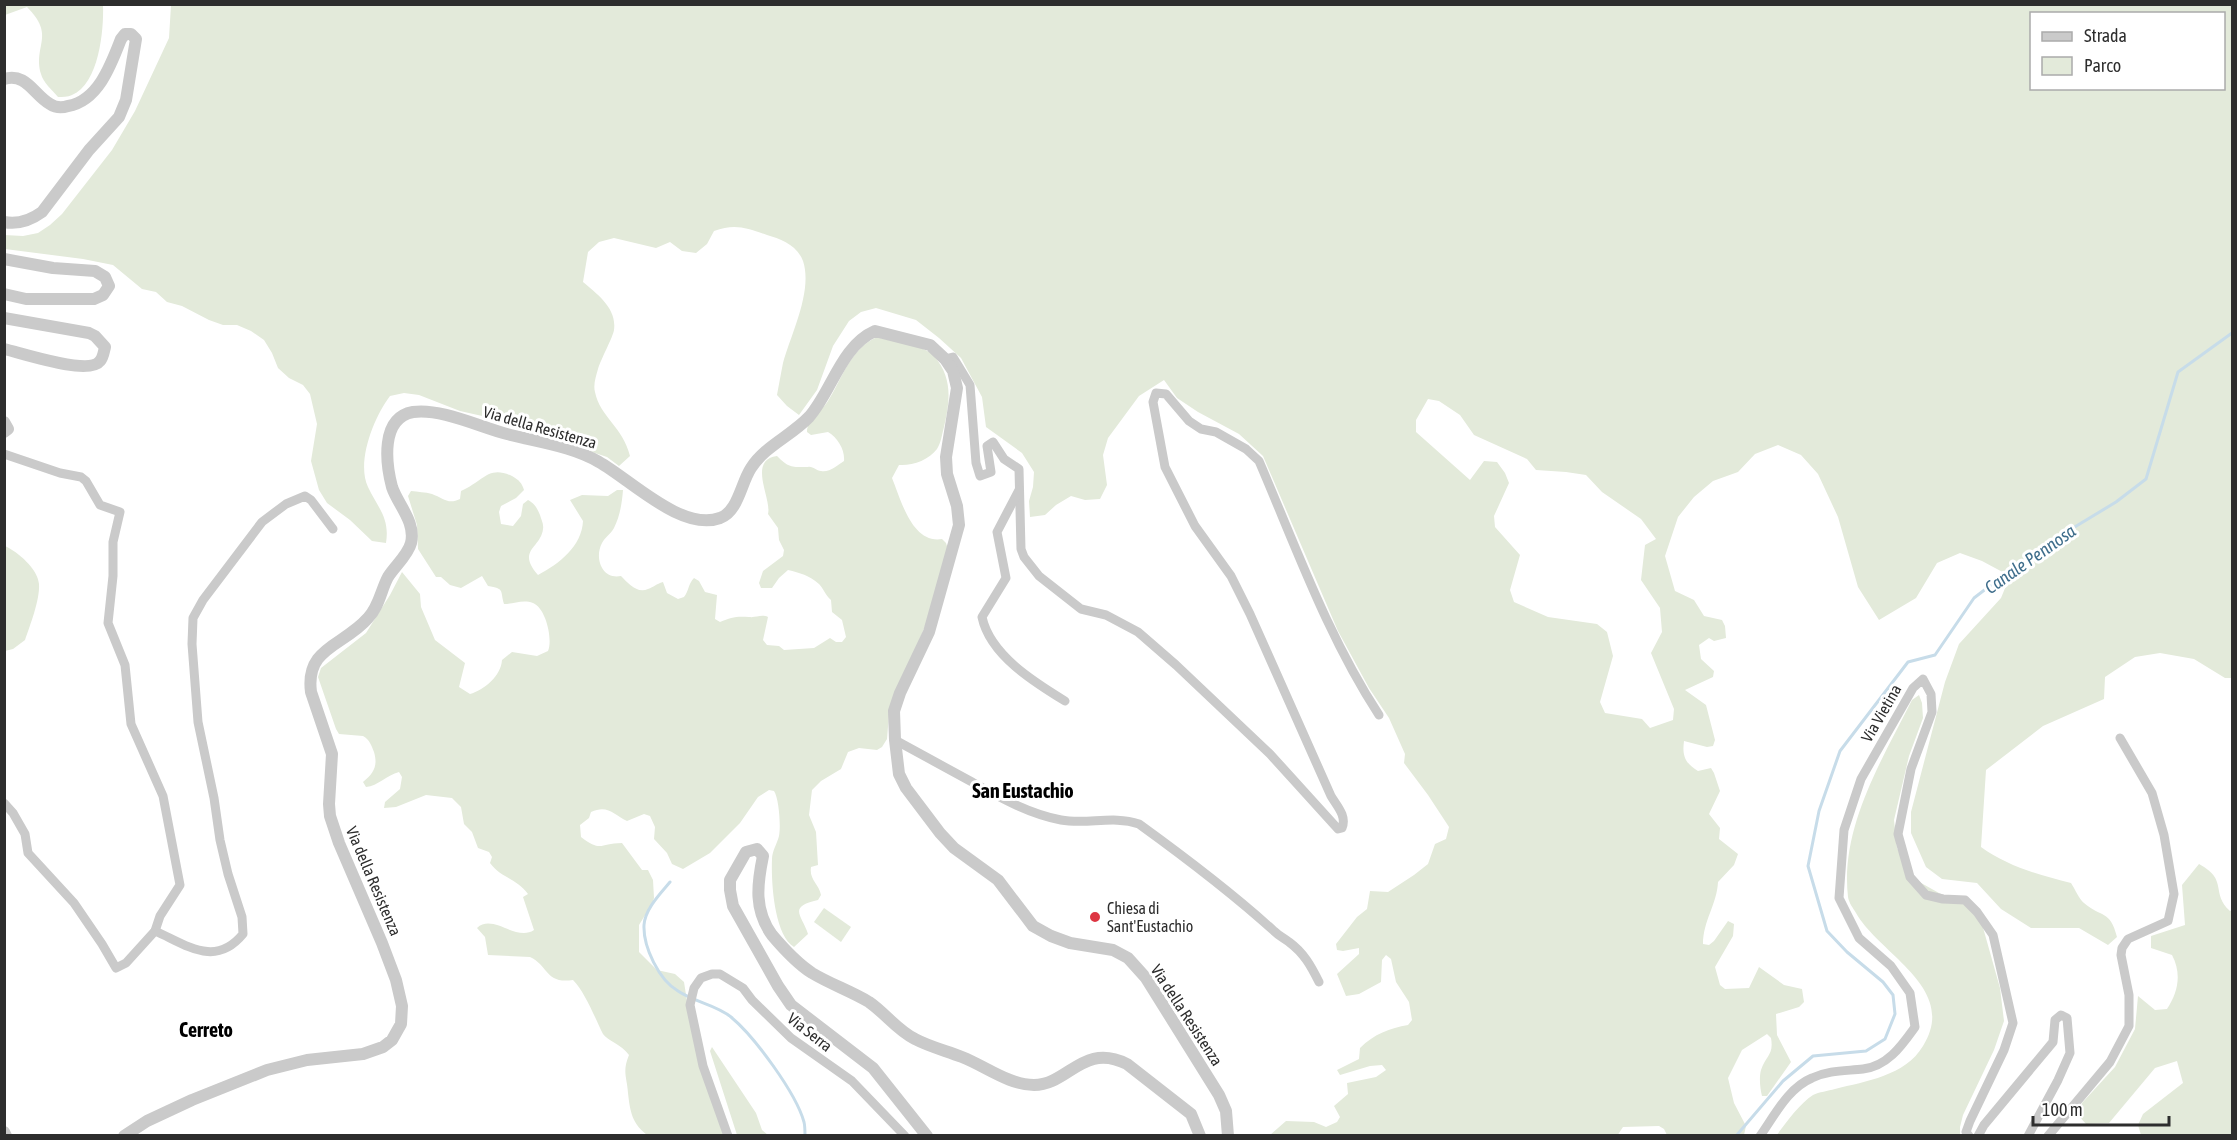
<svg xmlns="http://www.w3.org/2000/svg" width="2237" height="1140" viewBox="0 0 2237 1140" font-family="'Asap Condensed',sans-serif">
<rect width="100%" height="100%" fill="#fff"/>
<!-- green -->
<g fill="#e3eada" fill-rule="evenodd">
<path d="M4 5H103C104 30 99 84 72 95 68 97 62 97 58 97 52 90 43 82 41 74 33 45 56 36 27 7L5 15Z"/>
<path d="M171 5H2232V678H2225L2194 659 2160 653 2135 657 2105 677 2104 699 2043 726 1986 770 1981 847C2007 866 2039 875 2071 883 2075 889 2079 899 2084 903 2101 918 2110 909 2117 937L2108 945 2079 928H2031L2001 909 1977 883 1942 879 1926 867 1911 833V812L1945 682 1959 644 2001 598 2010 576 1982 561 1960 553 1937 563 1916 598 1879 620 1858 587 1838 517 1818 474 1801 455 1778 445 1755 454 1738 472 1713 481 1694 497 1678 517 1665 556 1675 591 1694 600 1704 616 1722 620 1725 626 1726 638 1714 641 1709 638 1699 645 1701 659 1714 671 1713 677 1685 690 1706 705 1715 740 1713 746 1707 747 1684 741C1682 756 1685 763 1698 771L1711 768 1714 773 1720 791 1709 814 1720 828 1719 839 1738 854 1734 865 1718 882C1717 904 1703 921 1703 944L1709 945 1714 941 1728 921 1734 924 1733 936 1715 967 1720 985 1725 989 1749 988 1759 967 1784 985 1802 989 1804 1002 1799 1007 1776 1014 1777 1035 1791 1062 1767 1096H1762C1760 1088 1759 1077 1761 1070 1766 1055 1774 1055 1771 1038L1767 1034 1742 1050 1728 1078 1734 1103 1746 1126 1744 1135H1667L1664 1129 1659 1126 1623 1127 1617 1136 1270 1135 1286 1121 1314 1122 1326 1127 1337 1122 1340 1117 1334 1106 1348 1094 1347 1083 1376 1077 1386 1070 1382 1065 1370 1066 1340 1075 1337 1070 1359 1059 1360 1048C1374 1034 1390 1028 1408 1025L1412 1020 1409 1002 1396 982 1391 959 1386 955 1382 960 1381 982 1359 994 1346 996 1337 974 1359 954V948L1343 951 1337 950 1336 944 1357 917 1367 909 1370 891 1388 892 1414 875 1428 864 1435 844 1446 839 1449 827 1428 795 1404 763 1405 754 1389 718 1369 688 1338 631 1263 456 1239 434 1198 412 1177 398 1164 380 1139 396 1108 438 1103 455 1107 485 1100 499 1085 500 1071 496 1056 505 1045 515 1030 517 1029 501 1033 487 1034 472 1022 453 986 427 982 397 961 358 939 338 916 320 876 308 861 312 849 321 833 346 817 390 799 415 787 406 777 395C779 384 781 373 783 363 791 334 813 291 803 261 797 245 781 239 767 235 747 228 735 223 714 231L707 244 696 253 682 251 670 242 656 248 614 238 599 242 588 252 583 282C597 294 617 308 614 330 613 337 601 359 598 369 596 376 593 385 595 392 600 417 623 427 630 456L619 466 607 457 592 452 581 443 536 428 460 411 419 395 404 393 390 396C374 417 356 462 368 487 378 508 390 518 386 543L372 541 350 520 327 503 319 490 311 461 317 424 310 394 303 385 289 378 278 368 272 353 264 340 251 331 237 325H223L209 320 182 306 167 302 156 292 142 289 113 265 83 259 5 249 4 235 23 236 38 233 50 225 62 214 112 150 135 111 169 38ZM2032 14H2224V88H2032ZM1428 399 1439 401 1460 415 1474 435 1527 459 1536 470 1566 472 1586 475 1602 492 1641 519 1656 539 1645 545 1641 580 1660 608 1662 632 1651 653 1674 709 1673 720 1650 728 1642 719 1605 713 1600 702 1613 656 1607 632 1597 624 1548 617 1514 602 1510 590 1520 555 1495 527 1494 516 1509 483 1505 473 1497 462 1484 461 1470 480 1416 432V420Z"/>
<path d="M877 337C893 342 923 344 934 356 953 378 950 401 944 427 942 434 941 443 937 449 929 460 912 466 899 465L892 478C901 500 912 544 942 539L946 543 948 549 934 604 889 714 887 739 882 747 877 750 859 748 848 752 841 769 821 781 812 790 809 815 816 832 818 865 811 867C809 880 819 884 821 895L818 900C787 907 802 915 808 934L794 947C774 935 771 881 772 859 772 851 777 844 779 836 781 827 779 798 774 791L769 790 758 797 740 823 710 853 683 869 672 864 667 853 654 839 655 827 650 816 644 814 627 821C614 815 608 804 591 812L589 818 580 825 581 837C602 853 600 843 622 843L642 870H648L653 880 654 898 652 904 639 925V952L657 970 675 974 684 982 687 1001 724 1135 649 1136C632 1125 630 1111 628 1093 627 1077 622 1072 629 1055 622 1045 607 1040 603 1034 595 1018 585 992 573 980 545 984 549 966 530 957L488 955 485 937 477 928C493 913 516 942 534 930L523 897 528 894C516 878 501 878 490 863L492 857 489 852 478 848 472 832 464 824 461 807 452 798 426 795 396 807 384 808 385 802 400 789 402 777 399 772C387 775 378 786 366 787L363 782C374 773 378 766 374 752 371 745 370 740 363 736L339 734 336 729 318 677 321 668 366 633 390 595 402 572 420 594 421 607 435 640 465 663 459 687 470 694C484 690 501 676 502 660L512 652 537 656 548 651C553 640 546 608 533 603 523 599 513 604 504 604 500 590 505 589 488 586L482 576 461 588 450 585 441 577H436L418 549 417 525 408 496 411 491C418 492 425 492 432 494 443 498 448 505 460 499L461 491C484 481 488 465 512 476 519 480 522 483 524 490L516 498 501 506 499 512 501 524 513 526 521 516 523 504 528 500C535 504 537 508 540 515 541 519 544 524 543 529 541 548 516 550 538 575 559 564 582 546 583 521L570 500 582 495 608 496 617 490H623C622 503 620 516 614 528 611 534 605 537 602 543 594 558 602 580 621 576 628 583 637 594 648 589 654 587 656 584 663 582L667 593 678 599 684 597C689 591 688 584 694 578L699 581 705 592 717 595 715 619 720 622C731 617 737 616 749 617 756 618 761 614 768 617L763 640 767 645 779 646 784 650 814 648 830 638 836 642H842L846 637 842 620 832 612 831 600C825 595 824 589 819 584 809 575 800 573 788 570L779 578 772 588H761L759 583 763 571 783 556 784 550 779 540 778 528 768 514C772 499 747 460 777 456 789 468 791 467 808 467 813 466 816 471 821 471 829 473 838 465 844 461 845 450 838 438 828 432L811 435 807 432C807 419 821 412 828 401 842 379 850 349 877 337Z"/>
<path d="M5 546C18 552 38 569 39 584 40 600 30 625 25 640L13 649 5 651Z"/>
<path d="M1919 695 1922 703 1923 718 1909 756 1894 820 1897 848 1914 879 1939 893 1966 905 1982 924 2000 988 2004 1021 1994 1050 1963 1115 1960 1127V1135L1776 1136C1785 1124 1800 1103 1813 1095 1819 1092 1828 1091 1835 1089 1866 1081 1905 1076 1923 1046 1959 988 1880 955 1856 913 1853 908 1849 903 1848 897 1840 827 1882 760 1912 700Z"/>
<path d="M2199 864C2229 880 2210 893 2230 911L2232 910V1135H2141L2138 1125 2143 1114 2183 1083 2177 1061 2155 1068 2109 1123 2086 1124 2078 1115 2082 1103 2115 1067 2135 1029 2138 996 2155 1010 2167 1009C2178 992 2182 974 2172 955L2151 948V936L2185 925 2182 885Z"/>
<path d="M824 908 851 927 841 942 814 922Z"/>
<path d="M712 1047 756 1113 762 1130 768 1135H737L710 1051Z"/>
</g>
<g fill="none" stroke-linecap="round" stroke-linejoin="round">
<!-- stream -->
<g stroke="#c7dce9" stroke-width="3">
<path d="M670 882C660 894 645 909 644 925 643 947 659 980 678 991 694 1002 717 1005 731 1017 754 1036 796 1093 804 1122 805 1126 805 1131 805 1136"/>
<path d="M1736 1136 1783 1081 1813 1056 1866 1051 1885 1039 1895 1014 1893 995 1883 982 1847 952 1827 931 1808 866 1819 811 1840 751 1908 662 1935 655 1974 598 2035 551 2116 502 2146 479 2178 372 2232 333"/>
</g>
<!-- minor -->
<g stroke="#cacaca" stroke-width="9">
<path d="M945 359 953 357 970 385 976 463 980 476 991 472 987 446 993 442 1004 459 1019 469 1021 549 1024 557 1039 576 1081 609 1106 615 1138 632 1176 665 1270 754 1338 829 1342 828C1347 816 1337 806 1331 796L1250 614 1231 576 1195 526 1165 467 1153 402 1156 393 1166 394 1189 421 1201 429 1216 432 1246 449 1259 461C1296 547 1328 637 1379 715"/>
<path d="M4 454 60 473 81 477 86 481 100 505 120 512 113 542V576L108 623 125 665 131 724 163 796 180 885 160 916 155 931"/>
<path d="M1019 490 997 532 1006 578 982 617C990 655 1034 682 1065 701"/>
<path d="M895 740C921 754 946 768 972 782 1001 798 1029 814 1061 820 1087 825 1113 815 1139 824 1186 858 1231 892 1274 931 1279 936 1284 938 1289 942 1304 953 1311 966 1319 982"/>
<path d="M4 803 13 813 25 834 28 853 74 903 102 944 116 968 126 963 155 931C187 945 215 968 243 934L242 917 228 874 220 840 214 798 198 722 192 644 193 618 203 600 262 522 286 504 305 496 311 500 333 529"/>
<path d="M728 1136 703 1066 690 1005 694 988 701 978 712 974H720L743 988 752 1000 791 1038 852 1081 905 1136"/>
<path d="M1760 1136C1775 1115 1788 1088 1812 1078 1829 1070 1846 1071 1863 1069 1888 1066 1902 1045 1915 1027L1910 993 1891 966 1859 938 1839 898 1844 830 1861 779 1913 688 1923 679 1931 694 1932 712 1911 769 1898 834 1910 877 1926 895 1943 899 1965 900 1977 912 1993 935 2013 1023 2004 1050 1970 1121 1966 1132 1969 1136"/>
<path d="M1978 1136 1984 1125 2053 1042 2055 1020 2061 1015 2067 1018 2070 1053 2058 1080 2028 1136"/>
<path d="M2048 1136 2110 1062 2129 1026V995L2121 955 2122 948 2128 939 2168 921 2174 894 2164 835 2152 793 2120 738"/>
</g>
<!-- tertiary -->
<g stroke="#cacaca" stroke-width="12">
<path d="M4 79C26 72 34 95 50 104 56 108 62 108 68 106 98 101 111 65 121 39L125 34H131L136 39 126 100 119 117 89 150 42 212C31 220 19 225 4 222"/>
<path d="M4 259 53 268 95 271 105 277 109 286 103 295 94 299H26L4 294"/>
<path d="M4 318 89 333 95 336 105 347C104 351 103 358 100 361 89 376 22 353 4 349"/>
<path d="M4 422 8 429 4 432"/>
<path d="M4 1132 6 1136"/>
<path d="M124 1136 147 1121 192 1100 267 1070 307 1060 363 1054 383 1047 392 1040 401 1024 402 1006 396 980 382 943 339 843 330 816 329 804 332 754 311 692C305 647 344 646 368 618 379 607 381 590 388 577 395 566 408 555 411 543 416 522 398 505 392 487 386 464 380 418 413 412 441 408 480 427 507 434 537 442 572 446 599 462 631 480 682 532 720 518 738 512 741 483 751 468 765 446 791 436 809 417 832 391 841 346 875 331L930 345 945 359 953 371 957 388 946 457 947 474 957 506 959 525 929 632 900 693 894 711 895 740 899 774 906 788 940 833 954 848 998 880 1033 926 1051 936 1070 943 1113 950 1128 958 1146 978 1219 1095 1226 1111 1228 1136"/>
<path d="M927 1136 873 1068 791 1005 778 986 733 906 730 890V880L746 852 757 849 763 856C757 885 754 910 772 935 783 948 798 964 812 973 830 984 851 991 869 1002 885 1013 898 1031 915 1039 930 1047 947 1051 962 1057 985 1066 1009 1085 1034 1085 1068 1085 1083 1042 1127 1064L1191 1114 1200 1136"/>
</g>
</g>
<!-- markers -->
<circle fill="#dd3542" stroke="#fff" stroke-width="2" cx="1095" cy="917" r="6"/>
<g text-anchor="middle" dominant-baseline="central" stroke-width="6" stroke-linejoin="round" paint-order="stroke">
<!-- street labels -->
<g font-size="16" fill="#2d2d2d" stroke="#fff">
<text transform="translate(540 427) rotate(16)">Via della Resistenza</text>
<text transform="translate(1881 713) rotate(-60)">Via Vietina</text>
<text transform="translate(374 881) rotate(67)">Via della Resistenza</text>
<text transform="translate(1187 1015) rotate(57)">Via della Resistenza</text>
<text transform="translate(810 1032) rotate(38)">Via Serra</text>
</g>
<!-- poi labels -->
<g font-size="16" fill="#2d2d2d" stroke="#fff" text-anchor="start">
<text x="1107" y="908">Chiesa di<tspan x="1107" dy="18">Sant'Eustachio</tspan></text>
</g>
<!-- water labels -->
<g font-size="18" font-style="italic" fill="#3e6d8b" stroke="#fff">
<text transform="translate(2030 559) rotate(-35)">Canale Pennosa</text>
</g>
<!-- quarter labels -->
<g font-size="20" font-weight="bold" fill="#000" stroke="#fff">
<text x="1023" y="790">San Eustachio</text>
<text x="206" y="1029">Cerreto</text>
</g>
</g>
<!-- border -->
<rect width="2237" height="1140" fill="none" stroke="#2d2d2d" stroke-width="12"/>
<!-- legend -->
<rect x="2030" y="12" width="195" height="78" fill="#ffffff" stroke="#ababab" stroke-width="1.5"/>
<rect x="2042" y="32" width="30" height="9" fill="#cacaca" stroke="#ababab" stroke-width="1.5"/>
<text x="2084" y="42" font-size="18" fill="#2d2d2d">Strada</text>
<rect x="2042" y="57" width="30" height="18" fill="#e3eada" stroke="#ababab" stroke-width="1.5"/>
<text x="2084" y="72" font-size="18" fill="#2d2d2d">Parco</text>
<!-- scale -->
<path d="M2033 1116v9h136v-9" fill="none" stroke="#2d2d2d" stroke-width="3"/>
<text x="2042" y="1116" font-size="18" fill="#2d2d2d" stroke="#ffffff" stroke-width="4.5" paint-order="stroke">100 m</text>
</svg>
